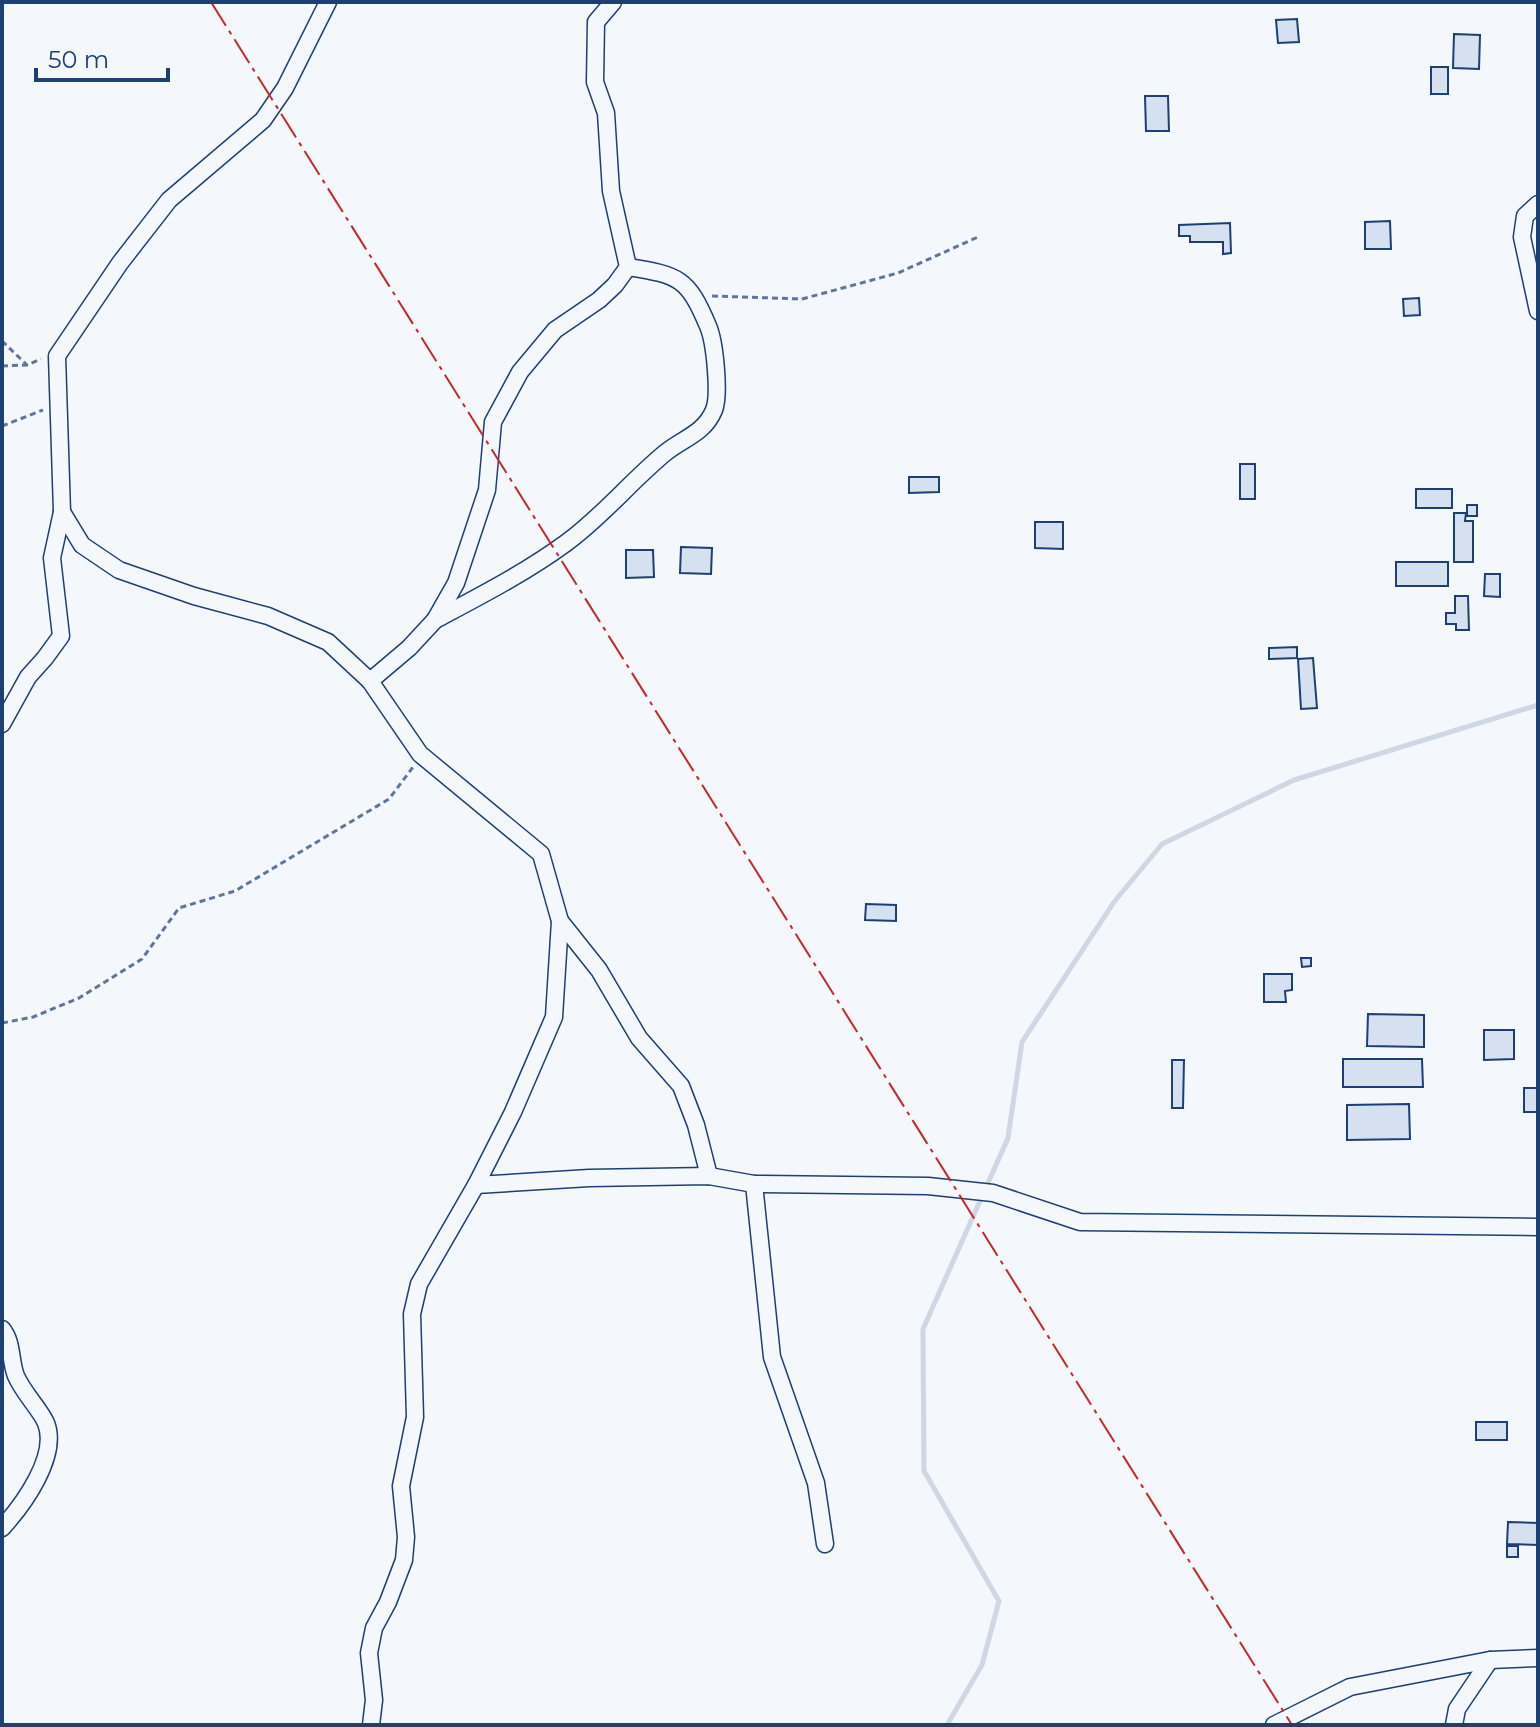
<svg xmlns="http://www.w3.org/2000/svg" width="1540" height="1727" viewBox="0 0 1540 1727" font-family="Montserrat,sans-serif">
<rect width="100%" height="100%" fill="#f4f7fb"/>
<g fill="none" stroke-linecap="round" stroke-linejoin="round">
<!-- stream -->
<path stroke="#cfd7e4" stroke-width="5" d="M947 1725 982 1665 999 1601 924 1471 923 1329 1008 1138 1022 1042 1114 902 1162 844 1294 780 1538 705"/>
</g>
<!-- building -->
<g fill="#d5e0f0" stroke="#1d3f73" stroke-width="2">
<path d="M1297 19 1299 42 1278 43 1276 20Z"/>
<path d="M1454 34 1480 35 1479 69 1453 68Z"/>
<rect x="1431" y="67" width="17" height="27"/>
<path d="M1145 96H1168L1169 131H1146Z"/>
<path d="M1390 221 1391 249H1365V222Z"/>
<path d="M1230 223 1231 253 1223 254V242H1190V236H1179V225Z"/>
<path d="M1419 298 1420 315 1404 316 1403 299Z"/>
<rect x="1240" y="464" width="15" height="35"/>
<path d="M909 477H939V492L909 493Z"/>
<rect x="1416" y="489" width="36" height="19"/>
<rect x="1467" y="505" width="10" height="11"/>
<path d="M1454 513H1466L1465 521H1473V562H1454Z"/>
<path d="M1035 522H1063V549L1035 548Z"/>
<path d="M681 547 712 548 711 574 680 573Z"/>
<path d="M626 550H653L654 577 626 578Z"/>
<rect x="1396" y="562" width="52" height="24"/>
<path d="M1485 574H1500V597L1484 596Z"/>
<path d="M1455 596H1468L1469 630H1456V624H1446V613H1455Z"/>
<path d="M1297 647V658L1269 659V648Z"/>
<path d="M1313 658 1317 708 1301 709 1298 659Z"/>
<path d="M866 904 896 905V921L865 920Z"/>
<path d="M1301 958H1311V966L1302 967Z"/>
<path d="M1264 974H1292V990L1285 991 1286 1002H1264Z"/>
<path d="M1368 1014 1424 1015V1047L1367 1046Z"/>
<path d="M1484 1030H1514V1059L1484 1060Z"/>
<path d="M1343 1059H1422L1423 1087H1343Z"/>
<path d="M1172 1060H1184L1183 1108H1172Z"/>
<rect x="1524" y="1088" width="13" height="24"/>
<path d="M1409 1104 1410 1139 1347 1140V1105Z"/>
<rect x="1476" y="1422" width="31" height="18"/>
<path d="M1508 1522 1538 1523V1545L1507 1544Z"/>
<rect x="1507" y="1546" width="11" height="11"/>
</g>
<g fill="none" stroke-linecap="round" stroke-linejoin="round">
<!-- street casing -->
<g stroke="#1d3f73" stroke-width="19">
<g id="street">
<path d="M1538 204 1525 216 1522 237 1538 311"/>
<path d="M62 512 82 545 119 570 194 596 268 616 328 642 370 681 420 754 541 854 560 921 554 1017 513 1112 476 1185 589 1178 709 1176 754 1184 928 1186 993 1193 1080 1222 1538 1227"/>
<path d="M435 620C480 596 525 573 566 543 602 517 631 481 665 453 683 438 704 434 714 410 720 395 715 342 708 326 688 278 679 275 628 267"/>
<path d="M370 681 409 648 435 620 456 583 487 490 493 422 520 372 555 330 599 300 615 285 628 267 611 191 606 113 595 82 596 22 613 2"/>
<path d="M2 724 28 677 45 658 61 636 52 558 62 512 57 356 120 263 169 200 263 120 285 88 328 2"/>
<path d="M560 921 599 970 639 1038 681 1086 696 1125 709 1176"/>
<path d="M754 1184 772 1357 816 1483 825 1544"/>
<path d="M2 1329C13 1342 10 1361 16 1376 24 1394 40 1409 46 1423 59 1456 23 1505 2 1528"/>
<path d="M371 1725 374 1700 369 1653 374 1628 388 1602 404 1560 406 1537 401 1486 415 1417 412 1314 419 1284 476 1185"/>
<path d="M1274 1725 1350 1687 1490 1660 1538 1658"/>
<path d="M1454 1725 1457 1709 1490 1660"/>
</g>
</g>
<!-- path -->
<g stroke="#5e769c" stroke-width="3" stroke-dasharray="6 4" stroke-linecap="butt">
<path d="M712 296 802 299 898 273 978 237"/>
<path d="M2 341 27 365"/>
<path d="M2 366 27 365 41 359"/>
<path d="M2 426 43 410"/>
<path d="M2 1023 33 1017 79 998 142 959 179 908 235 891 332 833 389 799 413 767"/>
</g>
<!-- street -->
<use href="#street" stroke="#f4f7fb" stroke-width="16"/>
<!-- power -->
<path stroke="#c62828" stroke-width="2" stroke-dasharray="28 6 4 6" stroke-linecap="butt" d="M211 2 1292 1725"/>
</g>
<!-- border -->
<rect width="1540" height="1727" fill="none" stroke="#1d3f73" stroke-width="8"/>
<!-- scale -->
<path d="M36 68v12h132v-12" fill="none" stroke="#1d3f73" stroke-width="4"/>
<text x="48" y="68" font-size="24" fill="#1d3f73" stroke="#f4f7fb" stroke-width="6" paint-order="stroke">50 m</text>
</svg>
